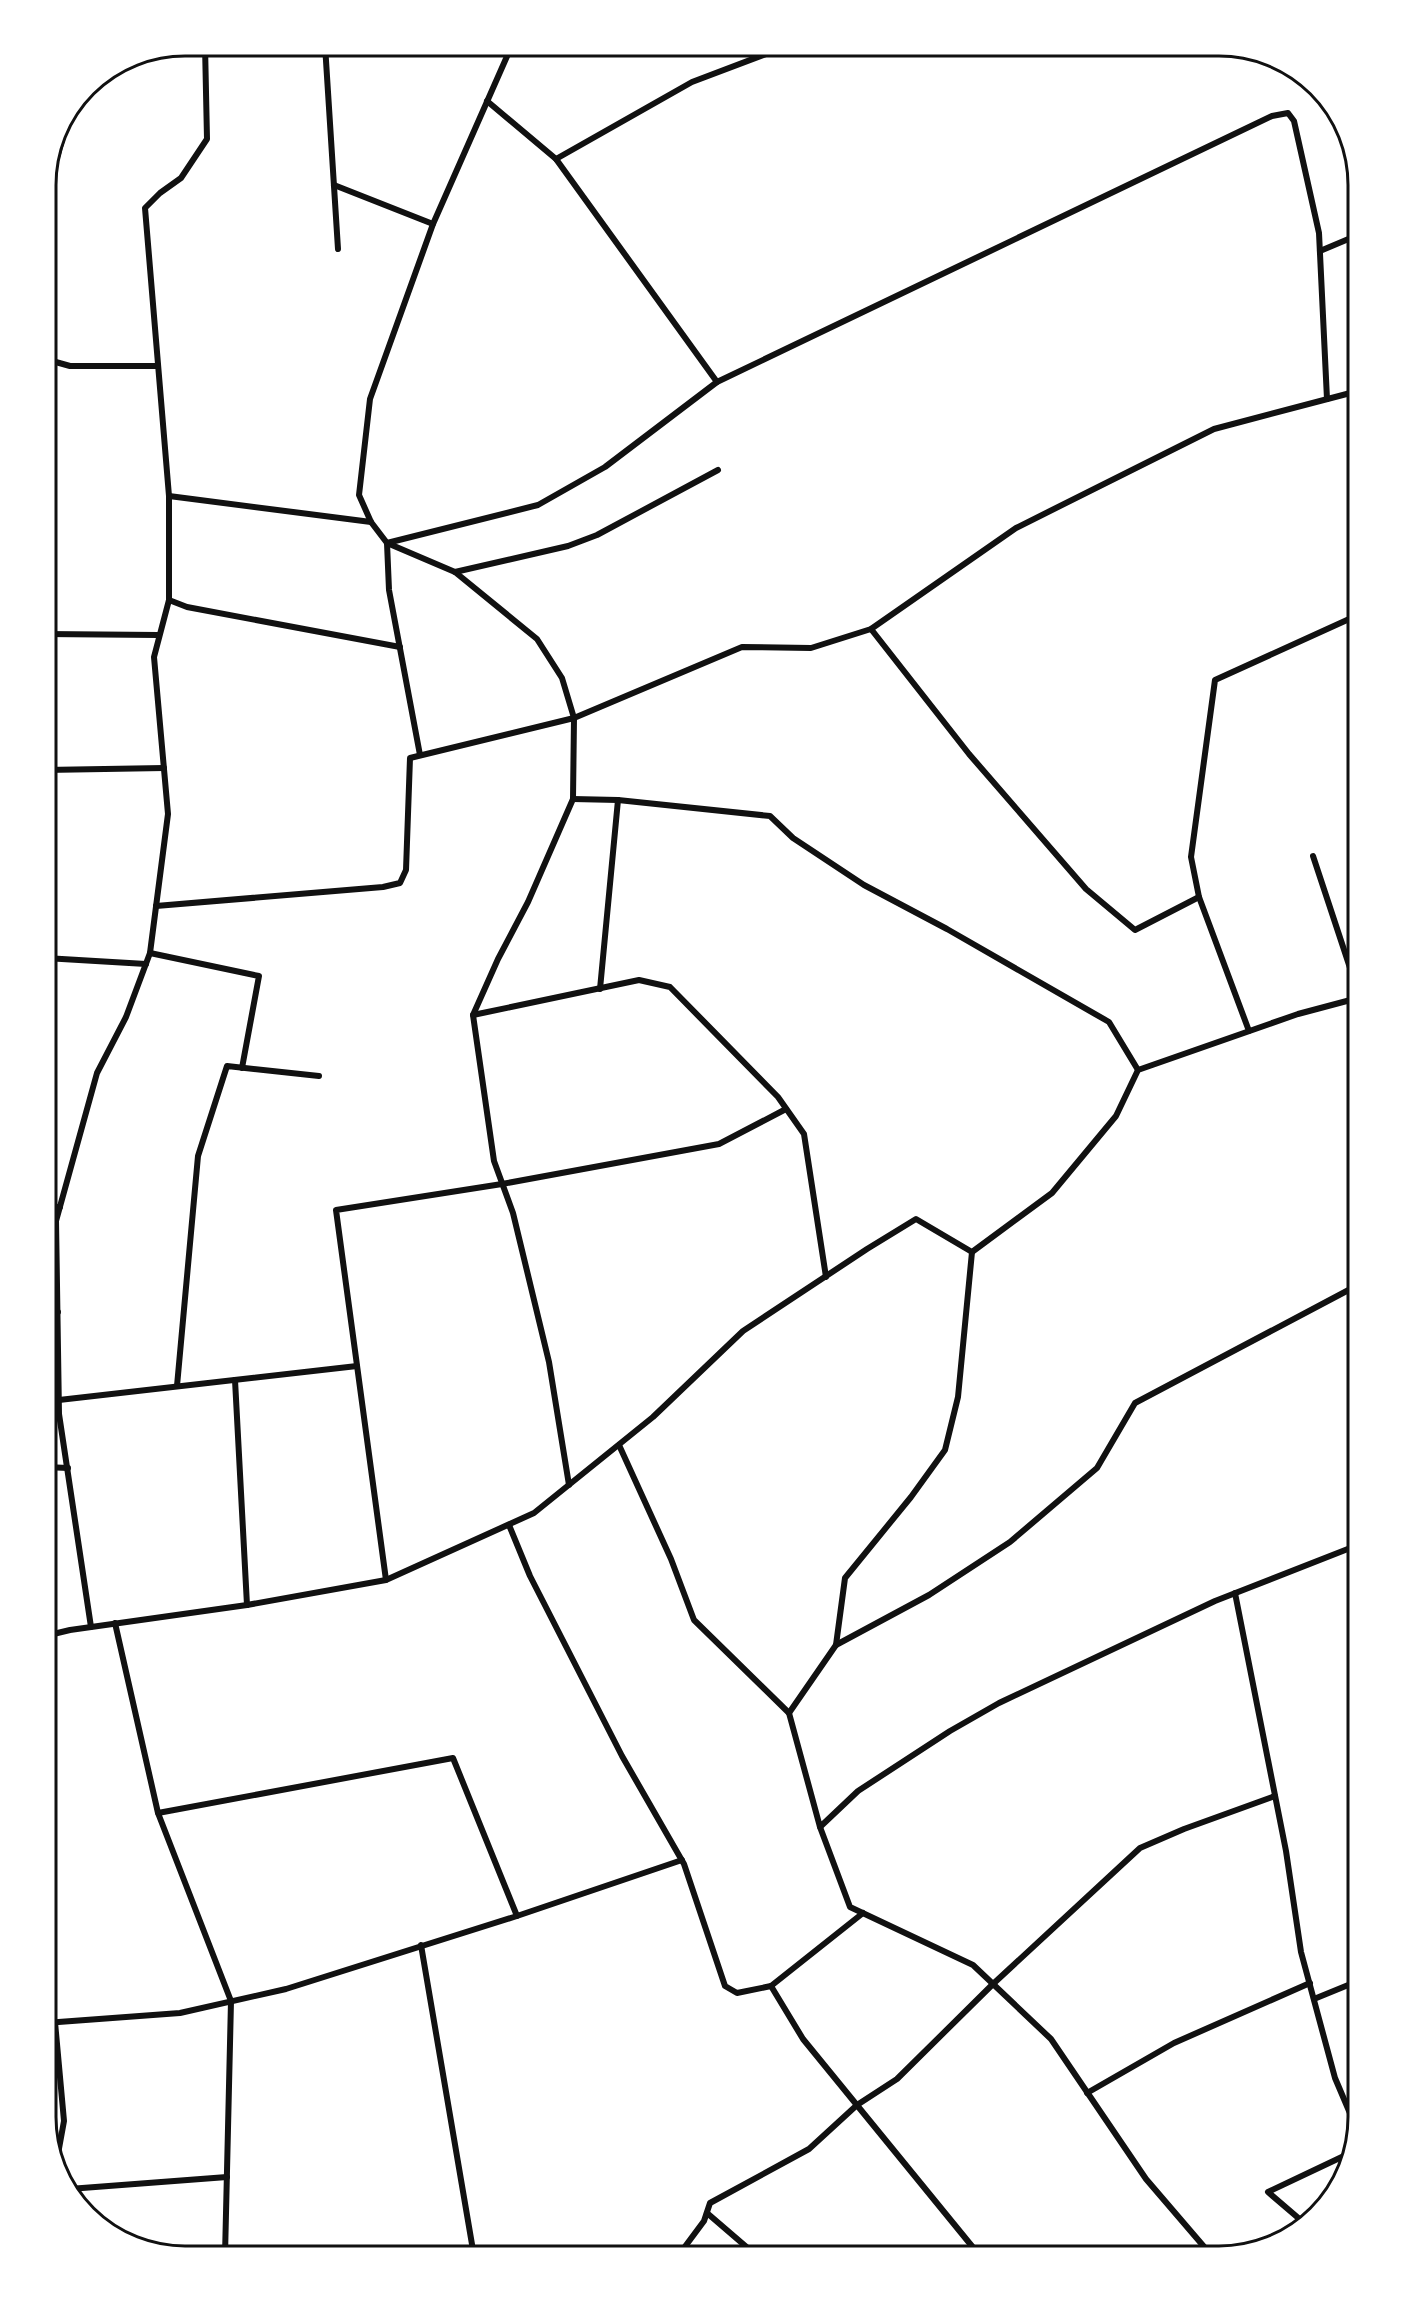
<svg xmlns="http://www.w3.org/2000/svg" width="1403" height="2301" viewBox="0 0 1403 2301" font-family="'Work Sans',sans-serif">
<rect width="100%" height="100%" fill="#fff"/>
<g fill="none" stroke-linecap="round" stroke-linejoin="round">
<!-- minor -->
<g stroke="#111" stroke-width="6">
<path d="M325 45 338 249"/>
<path d="M512 45 433 224 370 399 359 495 371 522 387 543 455 572 537 639 562 678 574 718 573 799 528 902 498 959 473 1015 494 1161 513 1213 549 1362 569 1485"/>
<path d="M487 101 556 159 717 382"/>
<path d="M556 159 692 82 790 45"/>
<path d="M334 185 433 224"/>
<path d="M45 199 71 109"/>
<path d="M1320 251 1358 235"/>
<path d="M45 359 70 366H158"/>
<path d="M169 496 371 522"/>
<path d="M387 543 538 505 605 467 717 382 1272 116 1288 113 1294 121 1319 233 1327 399"/>
<path d="M387 543 389 590 420 755"/>
<path d="M455 572 568 546 597 535 718 470"/>
<path d="M169 600 187 607 400 647"/>
<path d="M871 629 969 754 1086 889 1135 930 1199 897"/>
<path d="M45 634 158 635"/>
<path d="M45 770 164 768"/>
<path d="M573 799 618 800 770 816 793 838 864 885 947 929 1109 1022 1138 1070"/>
<path d="M1313 856 1358 992"/>
<path d="M156 906 383 887 400 883 406 870 410 758 574 718 742 647 811 648 871 629 1016 528 1214 429 1358 391"/>
<path d="M150 953 259 976 242 1068"/>
<path d="M45 958 146 964"/>
<path d="M600 989 618 800"/>
<path d="M1351 1000 1358 1011"/>
<path d="M473 1015 639 980 670 987 778 1097 804 1134 826 1277"/>
<path d="M1249 1031 1199 897 1191 857 1215 680 1358 615"/>
<path d="M45 1207H60"/>
<path d="M45 1311 58 1312"/>
<path d="M235 1380 247 1605"/>
<path d="M177 1386 198 1156 227 1066 319 1076"/>
<path d="M59 1400 357 1366"/>
<path d="M619 1445 671 1559 694 1620 789 1713 820 1827 858 1791 950 1731 999 1703 1215 1601 1358 1545"/>
<path d="M45 1467 68 1468"/>
<path d="M509 1525 530 1576 622 1756 684 1864 725 1986 737 1993 771 1986"/>
<path d="M386 1580 336 1210 502 1184 719 1144 786 1109"/>
<path d="M1235 1593 1286 1851 1301 1952 1335 2078 1355 2125"/>
<path d="M115 1623 158 1813 231 2001 225 2256"/>
<path d="M91 1627 59 1414 56 1221 97 1073 126 1017 150 953 168 814 154 657 169 600V496L145 208 160 193 181 178 207 139 205 45"/>
<path d="M45 1636 70 1630 247 1605 386 1580 534 1513 653 1417 743 1331 867 1249 916 1219 972 1252 1052 1193 1116 1116 1138 1070 1298 1014 1358 998"/>
<path d="M836 1645 929 1595 1010 1542 1097 1468 1135 1403 1358 1285"/>
<path d="M789 1713 836 1645 845 1578 911 1497 945 1450 958 1397 972 1252"/>
<path d="M158 1813 453 1758 517 1916"/>
<path d="M820 1827 850 1907 973 1965 1051 2039 1146 2179 1212 2256"/>
<path d="M863 1913 771 1986 803 2039 980 2256"/>
<path d="M421 1945 474 2256"/>
<path d="M1314 1999 1358 1981"/>
<path d="M55 2022 64 2121 56 2165"/>
<path d="M45 2023 180 2013 286 1989 517 1916 682 1860"/>
<path d="M1087 2093 1174 2043 1310 1983"/>
<path d="M69 2189 227 2177"/>
<path d="M707 2213 757 2256"/>
<path d="M1303 2222 1268 2192 1346 2155"/>
<path d="M678 2256 704 2221 710 2203 809 2149 857 2105 897 2079 993 1984 1140 1848 1184 1829 1275 1796"/>
</g>
</g>
<!-- crop -->
<path d="M0 0H1403V2301H0ZM185 56H1219A129 129 0 0 1 1348 185V2117A129 129 0 0 1 1219 2246H185A129 129 0 0 1 56 2117V185A129 129 0 0 1 185 56Z" fill="#fff" fill-rule="evenodd"/>
<path fill="none" stroke="#111" stroke-width="3" d="M185 56H1219A129 129 0 0 1 1348 185V2117A129 129 0 0 1 1219 2246H185A129 129 0 0 1 56 2117V185A129 129 0 0 1 185 56Z"/>
</svg>
